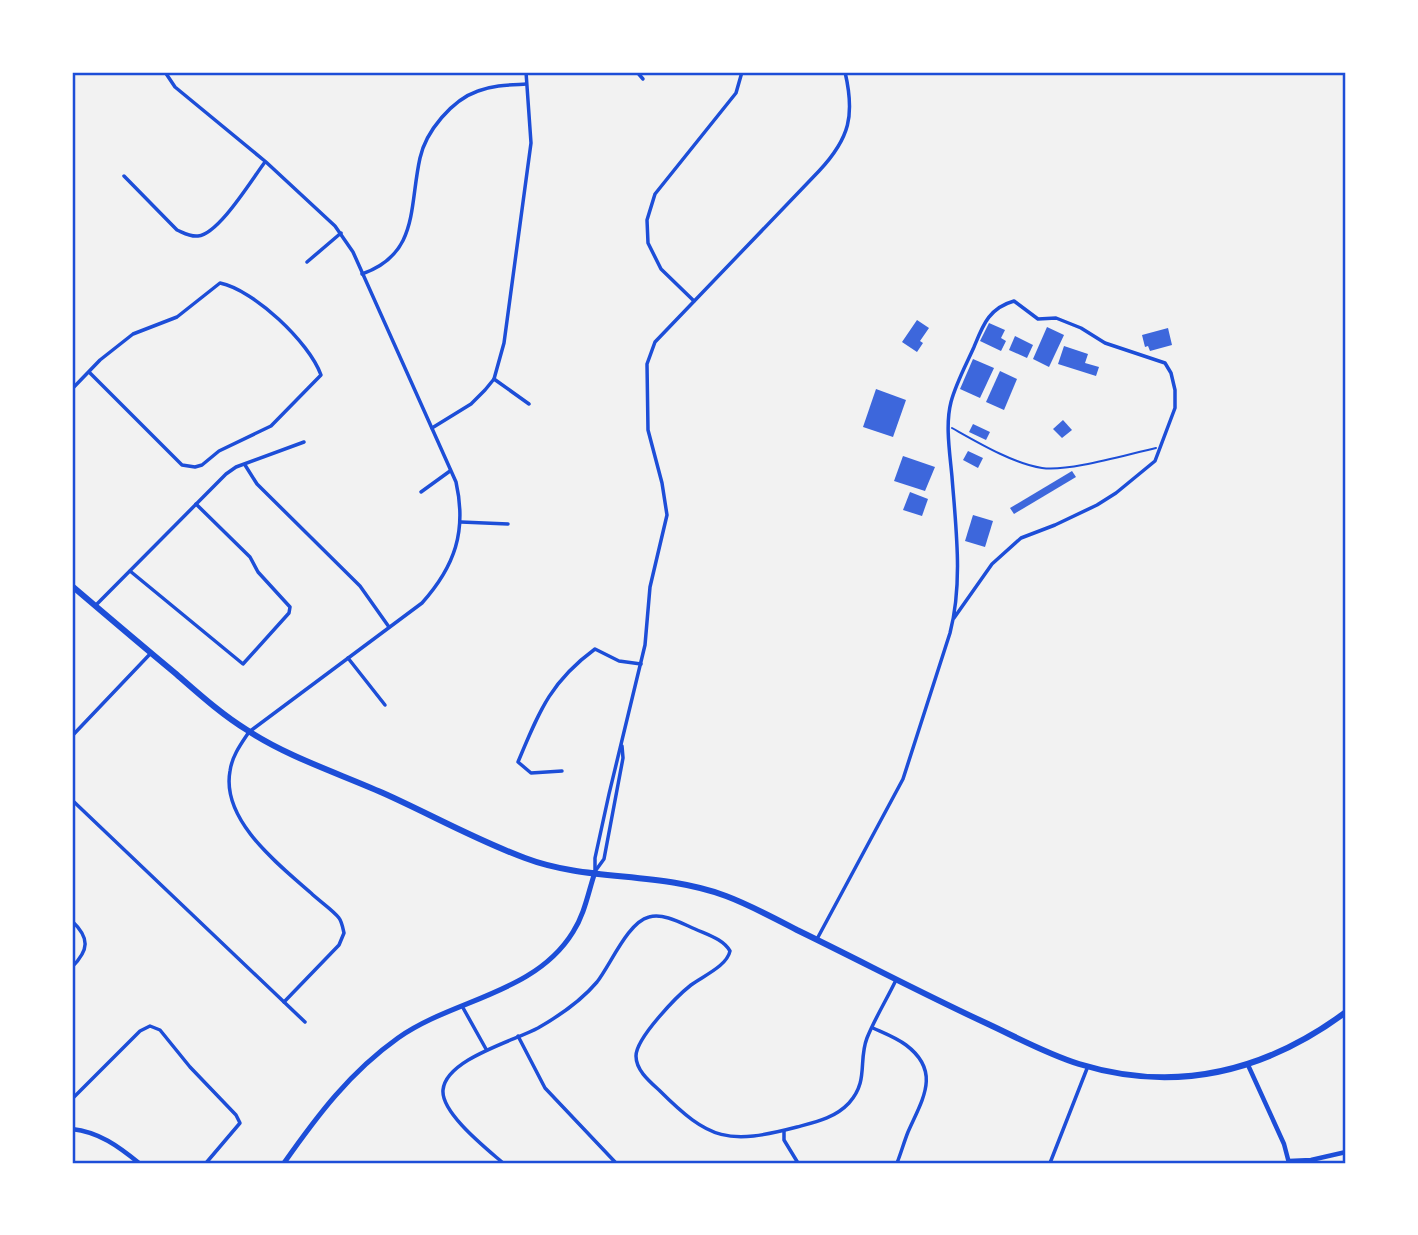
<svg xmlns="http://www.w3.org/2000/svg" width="1418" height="1235" viewBox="0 0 1418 1235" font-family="Cabin,sans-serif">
<rect width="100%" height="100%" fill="#f2f2f2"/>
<!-- building -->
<g fill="#3d67dc">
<path d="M917 320 929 328 920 341 923 343 917 352 902 342Z"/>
<path d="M989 323 1005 330 1001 338 1006 341 1001 351 980 341Z"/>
<path d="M1047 327 1064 335 1049 367 1033 359Z"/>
<path d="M1168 328 1172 345 1150 351 1148 346 1145 347 1142 335Z"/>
<path d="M1015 336 1033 345 1027 358 1009 350Z"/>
<path d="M1064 346 1088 354 1085 363 1099 367 1096 376 1058 364Z"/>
<path d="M973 359 994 368 980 398 960 389Z"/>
<path d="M1000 371 1017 379 1004 410 986 402Z"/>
<path d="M876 389 906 400 893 437 863 427Z"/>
<path d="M1063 420 1072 430 1062 438 1053 429Z"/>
<path d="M973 424 990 432 986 440 969 432Z"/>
<path d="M968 451 983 458 978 468 963 460Z"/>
<path d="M903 456 935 467 925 491 894 481Z"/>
<path d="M1072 471 1076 477 1014 514 1010 508Z"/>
<path d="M910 492 928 499 922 516 903 510Z"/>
<path d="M973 515 993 521 985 547 965 541Z"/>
</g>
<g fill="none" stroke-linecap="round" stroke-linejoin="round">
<!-- path -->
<path stroke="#1d4ed8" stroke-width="2" d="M952 428C977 442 1014 464 1042 468 1069 472 1128 454 1156 448"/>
<!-- minor -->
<g stroke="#1d4ed8" stroke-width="3.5">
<path d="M165 72 175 87 266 162 335 226 353 252 456 482C467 531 455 566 422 603L249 732C241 744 232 756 230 771 221 820 278 864 311 893 318 900 334 911 339 918 342 922 343 929 344 933L339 945 284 1002"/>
<path d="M637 72 643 79"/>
<path d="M124 176 177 230C184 233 190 237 198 236 219 234 252 179 265 162"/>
<path d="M307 262 341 233"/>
<path d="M362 274C419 254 409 207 420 158 426 131 452 100 478 91 494 85 510 85 526 84"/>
<path d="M694 301 661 269 648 243 647 220 655 194 736 93 742 72"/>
<path d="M494 379 529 404"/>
<path d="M72 389 100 360 133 334 177 317 220 283C254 290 309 342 321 375L271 426 219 451 202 465 195 467 182 465 89 372"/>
<path d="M432 428 471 404 485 390 494 379 504 343 531 143 526 72"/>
<path d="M245 465 257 484 360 586 389 627"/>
<path d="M421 492 450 471"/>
<path d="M461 522 508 524"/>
<path d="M130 571 243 664 289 613 290 607 258 572 250 557 196 504"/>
<path d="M95 606 226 474 236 467 304 442"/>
<path d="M348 658 385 705"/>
<path d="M72 736 151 653"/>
<path d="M562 771 531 773 518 762C539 712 550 682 595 649L619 661 641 664"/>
<path d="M72 800 305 1022"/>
<path d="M596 870 604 859 623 758 622 746"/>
<path d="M595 872V858L609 794 645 645 650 587 667 515 662 483 648 430 647 364 655 342 819 171C850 138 855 115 845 72"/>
<path d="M72 921C90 938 89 950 72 967"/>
<path d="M817 939 903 779 950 633C963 583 956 529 952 477 950 454 945 425 951 402 956 383 966 365 974 347 983 325 989 308 1014 301L1038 319 1056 318 1081 328 1105 343 1165 363 1171 373 1175 390V408L1155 461 1116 493 1097 505 1055 525 1021 538 992 564 954 618"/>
<path d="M462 1006 486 1049"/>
<path d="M873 1028C884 1033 897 1038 906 1045 942 1072 922 1100 908 1132 904 1142 901 1153 897 1163"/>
<path d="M518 1036 545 1088 616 1163"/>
<path d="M72 1099 140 1031 150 1026 160 1030 190 1067 236 1115 240 1123 206 1163"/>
<path d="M784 1131V1140L798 1163"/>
<path d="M503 1163C487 1149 441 1113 443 1090 446 1059 514 1041 538 1028 559 1016 581 1001 597 982 611 964 628 922 649 917 664 913 681 923 695 929 708 935 723 939 730 951 727 966 703 976 691 985 677 996 636 1038 636 1056 636 1070 649 1081 659 1090 710 1141 728 1145 797 1127 816 1122 835 1118 849 1103 869 1081 858 1061 867 1038 875 1018 887 999 896 980"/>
<path d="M1050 1163 1088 1066"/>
</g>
<!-- tertiary -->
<g stroke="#1d4ed8" stroke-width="4.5">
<path d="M1248 1065 1284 1144 1289 1163"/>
<path d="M72 1129C99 1132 118 1146 139 1163"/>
<path d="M1289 1161 1311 1160 1346 1152"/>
</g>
<!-- secondary -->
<path stroke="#1d4ed8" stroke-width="5" d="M284 1163C317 1116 350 1072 398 1038 453 999 535 994 573 932 585 913 588 893 595 872"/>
<!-- primary -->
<path stroke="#1d4ed8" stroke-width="6" d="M72 586C106 615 140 644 175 673 198 693 221 714 247 730 288 757 338 773 383 793 430 814 476 840 525 858 588 882 659 871 726 896 750 905 774 918 797 930 861 961 923 994 988 1024 1018 1038 1047 1054 1079 1064 1177 1094 1265 1072 1346 1012"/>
</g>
<!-- border -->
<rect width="1418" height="1235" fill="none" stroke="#ffffff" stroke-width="147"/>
<rect x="74" y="74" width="1270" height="1088" fill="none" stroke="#1d4ed8" stroke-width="2.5"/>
</svg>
